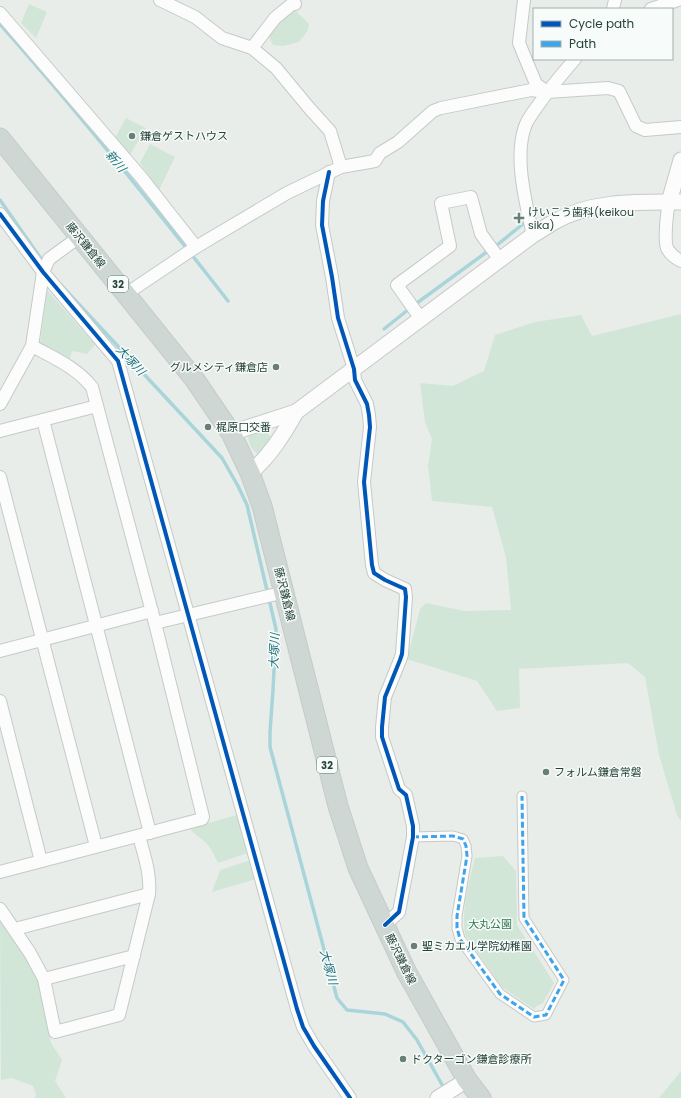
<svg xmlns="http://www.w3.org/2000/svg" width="681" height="1098" viewBox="0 0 681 1098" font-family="Poppins,'Noto Sans JP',sans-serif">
<rect width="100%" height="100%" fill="#e8edea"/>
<!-- green -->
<g fill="#d1e6d7">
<path d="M29 4 47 12 36 38 21 23Z"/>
<path d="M290 11H296L309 24 308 30 299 42 283 46 273 45 268 35 280 20Z"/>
<path d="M126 118 146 128 131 153H127L115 138Z"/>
<path d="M150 144 175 157 159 190 140 163Z"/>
<path d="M47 290 95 345 87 354 72 351 69 362 40 345Z"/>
<path d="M681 314V821L677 815 659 755 645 677 628 663 519 669 520 708 497 711 477 681 407 659 420 609 426 603 464 611 511 610 506 557 492 507 432 501 428 466 432 439 425 422 420 383 453 386 484 371 495 335 535 322 581 315 592 336Z"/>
<path d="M262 431H266L271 437 270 439 258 454C251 450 247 441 249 434Z"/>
<path d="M237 815 248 853 218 863C214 855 211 847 204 841 200 837 193 834 190 828Z"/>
<path d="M503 856 516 871 517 925 554 983 543 1003 537 1006 534 1009 502 987 465 935C461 910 469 882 475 858Z"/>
<path d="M248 861 252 864 256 879 212 892 220 870Z"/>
<path d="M0 919 26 955 39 982 51 1043 62 1060 55 1081 66 1098H35L36 1094 33 1086 12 1078 1 1080Z"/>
<path d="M681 1071V1098H659Z"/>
</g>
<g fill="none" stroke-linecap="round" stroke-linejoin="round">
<!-- stream -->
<g stroke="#a9d5da" stroke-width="3.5">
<path d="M0 24C79 113 154 206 228 301"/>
<path d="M0 200 44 263"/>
<path d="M497 245 523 224"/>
<path d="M60 284 222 458 238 486 247 505 276 629 273 690 270 732V747L337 998 347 1010 385 1014 403 1022 417 1040 445 1090"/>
<path d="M417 303 488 251"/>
<path d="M384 329 409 309"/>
</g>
<!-- pedestrian casing -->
<g stroke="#c5cac7" stroke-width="11">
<path id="pedestrian" d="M413 837 453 836 463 839 466 846 467 856 457 916V928L460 939 500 994 534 1017 546 1015 564 980 524 918 522 796"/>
</g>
<!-- minor casing -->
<g stroke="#c5cac7" stroke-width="14">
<g id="minor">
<path d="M160 0 195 17 222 38 252 48 276 68 310 109 330 131 341 167"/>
<path d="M524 0 519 43 536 84 547 92"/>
<path d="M613 9 615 0"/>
<path d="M651 9 678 0"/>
<path d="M0 13 141 177 196 247"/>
<path d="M252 48 275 18 292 4H295"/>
<path d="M329 172 323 201 322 225 332 277 338 318 354 369 355 380 367 404 369 415 370 427 364 482 372 565 374 573 385 580 405 589 406 597 402 654 400 660 385 697 382 727V737L399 789 406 795 413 826V837L399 912 385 925"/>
<path d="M669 202C667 212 664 239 667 248 670 254 675 258 681 261"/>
<path d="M0 214 43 272 118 361 297 1009 303 1027 314 1046 350 1098"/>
<path d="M533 235C526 204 513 155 526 124 529 117 534 111 539 104 550 88 562 74 575 59"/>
<path d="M126 294 196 247 287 193 341 167 375 161 380 153 398 142 433 111 441 108 531 90 547 92 608 88 619 91 636 126 645 130 681 127"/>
<path d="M421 319 397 285 450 246 441 203 471 197 481 234 500 260"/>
<path d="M0 404 32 346 43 272 49 259 79 237"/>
<path d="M43 420 150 833"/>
<path d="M0 431 97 406"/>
<path d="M0 477 96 846"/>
<path d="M155 623 285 592"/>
<path d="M0 651 152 611"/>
<path d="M0 701 41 861"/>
<path d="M0 872 202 819 203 817 155 623 92 387C76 367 54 358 32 346"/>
<path d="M0 909 30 953 44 979 55 1032 119 1015 149 894C151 874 144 855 139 836"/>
<path d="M15 929 149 894"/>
<path d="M44 979 134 956"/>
</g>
</g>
<!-- tertiary casing -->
<g stroke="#c5cac7" stroke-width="17">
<g id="tertiary">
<path d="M669 202 681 160"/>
<path d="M231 433 296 412 533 235C540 231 547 226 554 222 592 200 639 202 681 202"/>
<path d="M250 473C270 456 283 435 296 412"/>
<path d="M438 1098 467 1080"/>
</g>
</g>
<!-- primary casing -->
<g stroke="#c3ccc8" stroke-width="21">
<path id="primary" d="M0 138 195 380 231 433 250 473 262 506 338 806 358 868 406 971 467 1080 481 1098"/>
</g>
<!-- pedestrian -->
<use href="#pedestrian" stroke="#fcfcfc" stroke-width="9"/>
<!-- minor -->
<use href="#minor" stroke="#fcfcfc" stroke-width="12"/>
<!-- tertiary -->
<use href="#tertiary" stroke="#fcfcfc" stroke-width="15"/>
<!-- primary -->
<use href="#primary" stroke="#cfd7d5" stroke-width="19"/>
<!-- quiet -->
<path stroke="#3ea4ec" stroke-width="3" stroke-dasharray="6 3" stroke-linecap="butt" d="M413 837 453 836 463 839 466 846 467 856 457 916V928L460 939 500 994 534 1017 546 1015 564 980 524 918 522 796"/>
<!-- cycleway casing -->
<g stroke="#f7fbf9" stroke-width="6">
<g id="cycleway">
<path d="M329 172 323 201 322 225 332 277 338 318 354 369 355 380 367 404 369 415 370 427 364 482 372 565 374 573 385 580 405 589 406 597 402 654 400 660 385 697 382 727V737L399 789 406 795 413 826V837L399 912 385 925"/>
<path d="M0 214 43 272 118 361 297 1009 303 1027 314 1046 350 1098"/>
</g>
</g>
<!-- cycleway -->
<use href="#cycleway" stroke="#0057b8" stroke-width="4"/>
</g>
<!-- markers -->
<g fill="#697e76" stroke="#f7fbf9" stroke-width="1.5">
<circle cx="132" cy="136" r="4"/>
<path d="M517 212h4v4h4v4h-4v4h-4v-4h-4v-4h4z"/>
<circle cx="276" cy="367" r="4"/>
<circle cx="208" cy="427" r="4"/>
<circle cx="546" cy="772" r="4"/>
<circle cx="414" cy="946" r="4"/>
<circle cx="403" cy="1059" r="4"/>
</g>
<g text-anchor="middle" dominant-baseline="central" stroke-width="3" stroke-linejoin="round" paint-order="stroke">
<!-- shield labels -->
<g fill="#f7fbf9" stroke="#637a72" stroke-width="1">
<rect x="108" y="276" width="20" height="16" rx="3"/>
<rect x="317" y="757" width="20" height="16" rx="3"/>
</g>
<g font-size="10" font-weight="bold" fill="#244238">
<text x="118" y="284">32</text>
<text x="327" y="765">32</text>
</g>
<!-- poi labels -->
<g font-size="11" fill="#244238" stroke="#f7fbf9" text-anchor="start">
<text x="140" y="136">鎌倉ゲストハウス</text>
<text x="528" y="212">けいこう歯科(keikou<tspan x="528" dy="13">sika)</tspan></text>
<text x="268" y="367" text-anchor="end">グルメシティ鎌倉店</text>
<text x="216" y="427">梶原口交番</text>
<text x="554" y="772">フォルム鎌倉常磐</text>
<text x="422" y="946">聖ミカエル学院幼稚園</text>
<text x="411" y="1059">ドクターゴン鎌倉診療所</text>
</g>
<!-- street labels -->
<g font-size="11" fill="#244238" stroke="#f7fbf9">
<text transform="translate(86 245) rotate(51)">藤沢鎌倉線</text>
<text transform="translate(285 594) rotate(76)">藤沢鎌倉線</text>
<text transform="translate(401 959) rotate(64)">藤沢鎌倉線</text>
</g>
<!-- park labels -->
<g font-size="11" fill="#2d7948" stroke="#f7fbf9">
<text x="490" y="924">大丸公園</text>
</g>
<!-- water labels -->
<g font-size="12" font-style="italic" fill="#1d727f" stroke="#f7fbf9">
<text transform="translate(116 161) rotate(51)">新川</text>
<text transform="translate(131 360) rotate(47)">大塚川</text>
<text transform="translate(274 651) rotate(-88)">大塚川</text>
<text transform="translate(329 967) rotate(75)">大塚川</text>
</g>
</g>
<!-- legend -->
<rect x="533" y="8" width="140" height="52" fill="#f7fbf9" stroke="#a3b1ac"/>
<rect x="541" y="21" width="20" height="6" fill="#0057b8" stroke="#a3b1ac"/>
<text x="569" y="28" font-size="12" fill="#244238">Cycle path</text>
<rect x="541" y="41" width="20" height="6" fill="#3ea4ec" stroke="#a3b1ac"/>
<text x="569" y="48" font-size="12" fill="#244238">Path</text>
</svg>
